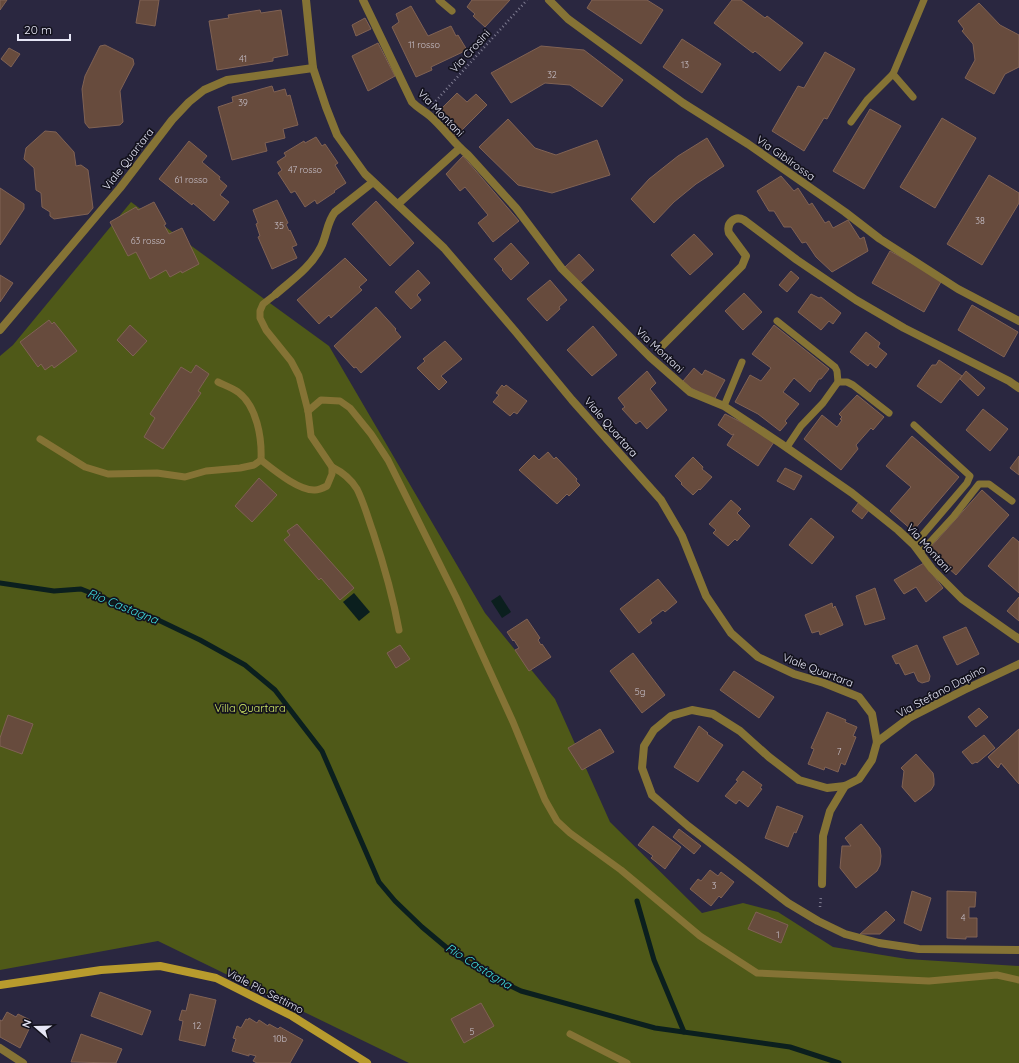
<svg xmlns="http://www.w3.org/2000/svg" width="1019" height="1063" viewBox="0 0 1019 1063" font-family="Quicksand,sans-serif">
<rect width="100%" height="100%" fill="#2a2740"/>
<!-- green -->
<path fill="#4f5918" d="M131 202 329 346 485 613 555 699 610 822 702 913 743 903 778 912 833 947 907 959 1019 966V1063H409L158 941 0 970V356L13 345Z"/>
<!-- water -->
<g fill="#0b1f1e">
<path d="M354 593 370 612 359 621 343 602Z"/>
<path d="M500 595 511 612 502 618 491 601Z"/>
</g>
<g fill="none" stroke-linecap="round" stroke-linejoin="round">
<!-- stream -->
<g stroke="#0b1f1e" stroke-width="5">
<path d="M0 583 54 591 81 589 154 618 200 640 245 665 275 690 322 751 379 882 395 901 422 927 453 953 488 975 521 991 655 1028 790 1047 839 1063"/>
<path d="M637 901 654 960 684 1032"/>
</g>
</g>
<!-- building -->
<g fill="#674b3d" stroke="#806254">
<path d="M0 0H7L0 10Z"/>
<path d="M140 0H159L155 26 136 23Z"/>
<path d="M472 0H510L485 27 473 16 475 14 467 7Z"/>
<path d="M592 0H647L663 10 641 44 587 8Z"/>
<path d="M732 0H741L765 18 767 16 803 43 780 71 755 51 753 53 714 23Z"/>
<path d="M979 3 1000 25 1019 35V67L1005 74 994 94 965 78 975 60 973 44 962 31 964 29 958 21Z"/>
<path d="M411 6 428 36 451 26 456 36 458 35 467 50 431 67 432 70 416 77 392 27 399 22 396 14Z"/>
<path d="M260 10 261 13 281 10 288 55 273 58V61L217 70 209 21 229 18 228 15Z"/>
<path d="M365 18 371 29 356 36 352 25Z"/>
<path d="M682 39 721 64 702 93 663 67Z"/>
<path d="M378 43 395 76 368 91 352 56Z"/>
<path d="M105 45 133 59 134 64 120 91 123 122 120 125 89 128 85 123 82 89 85 76 100 46Z"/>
<path d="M541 46 584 50 623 80 602 107 570 85 545 83 511 103 491 73Z"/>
<path d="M9 48 20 54 11 67 1 59Z"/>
<path d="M825 52 855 69 827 119 824 118 804 151 772 131 798 86 804 88Z"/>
<path d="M272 86 274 92 285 89 287 96 290 95 298 125 283 129 285 138 265 143 267 151 232 160 218 107 233 102 232 97Z"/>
<path d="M457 93 467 102 476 94 487 105 455 137 443 125 446 122 445 120 438 112Z"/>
<path d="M870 109 901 126 864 189 833 171Z"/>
<path d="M942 118 976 138 935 208 900 187Z"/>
<path d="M508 119 535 148 556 155 597 140 610 175 552 193 518 185 479 147Z"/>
<path d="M45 131 56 132 74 152 76 166 81 165 88 170 93 208 88 214 54 219 50 216V212L42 207 41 193 36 190 34 168 24 159 26 148Z"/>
<path d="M316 137 322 146 325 144 338 163 335 165 346 183 334 191 335 192 317 204 315 200 305 207 295 191 291 193 278 173 282 170 277 162 286 156 284 153 304 141 305 143Z"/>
<path d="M707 138 724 166 696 184 674 202 654 223 631 199 649 179 678 156Z"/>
<path d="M189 141 207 156 202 162 220 177 219 179 227 186 220 195 229 202 214 221 193 203 192 205 159 179Z"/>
<path d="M463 156 519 221 493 242 478 223 488 215 465 187 460 191 446 174Z"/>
<path d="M989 175 1019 193V203L982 265 947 244Z"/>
<path d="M781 176 794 191 798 188 809 205 812 203 825 223 829 221 833 228 848 220 860 239 864 237 868 251 832 272 816 257 806 242 802 243 791 227H784L774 211H769L757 191Z"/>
<path d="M0 188 24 204V209L0 245Z"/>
<path d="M277 200 288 223 286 224 289 231 290 230 297 245 292 247 297 258 272 269 258 237 260 236 256 224 258 223 253 210Z"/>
<path d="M376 201 414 243 390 266 352 224Z"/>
<path d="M154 202 166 224 164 225 169 234 182 228 199 264 182 273 181 271 170 277 166 270 150 279 136 252 128 256 110 222 136 207 138 210Z"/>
<path d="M694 234 713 254 690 275 671 255Z"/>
<path d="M511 243 529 263 511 280 502 270 503 269 494 259Z"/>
<path d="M890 251 942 280 924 312 872 283Z"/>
<path d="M579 254 594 270 580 283 565 267Z"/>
<path d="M345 258 367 280 359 287 362 290 331 318 329 315 319 324 297 300Z"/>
<path d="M418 270 430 283 417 295 421 300 411 309 395 292Z"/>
<path d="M791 271 799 278 787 292 779 285Z"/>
<path d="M0 275 13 283 0 302Z"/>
<path d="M550 280 567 300 559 307 560 309 547 321 527 299Z"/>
<path d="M744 293 762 312 743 330 725 311Z"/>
<path d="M811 294 819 298 821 297 841 313 833 324 829 321 821 330 798 312Z"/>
<path d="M972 305 1018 332 1004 357 958 330Z"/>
<path d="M376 307 396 329 395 330 401 337 361 373 356 367 354 368 334 346Z"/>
<path d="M49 320 52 324 54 322 77 351 54 368 52 365 45 370 41 364 38 367 20 342Z"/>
<path d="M130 325 147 341 133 356 117 340Z"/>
<path d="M774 325 829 369 821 379H819L810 392 794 378 790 383 783 392 799 404 785 421 787 423 780 431 758 414 735 402 750 375 761 381 771 368 752 354Z"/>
<path d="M593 326 617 355 592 376 567 350Z"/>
<path d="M866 332 880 343 878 347 887 354 876 368 870 363 868 366 850 352Z"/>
<path d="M445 341 462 359 441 376 447 382 439 390 417 368 425 361 423 359Z"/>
<path d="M939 360 962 376 941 403 917 386 932 365H936Z"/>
<path d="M196 365 209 374 198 391 201 393 163 449 144 437 155 418 150 414 181 367 191 373Z"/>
<path d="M694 368 702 375 705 370 725 380 714 400 691 388 683 381Z"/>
<path d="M647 371 656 383 650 389 667 410 647 429 640 421 636 424 622 409 625 407 618 398Z"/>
<path d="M966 371 985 388 978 396 960 379Z"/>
<path d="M502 385 504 387 506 385 527 401 517 414 514 412 510 416 493 402 499 395 496 393Z"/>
<path d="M857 395 884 417 873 430 871 428 856 445 858 449 841 470 804 439 822 415 837 427 842 420 840 419 842 417 839 414Z"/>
<path d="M983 409 1008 429 990 451 966 430Z"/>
<path d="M725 414 741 422 774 442 758 466 727 445 734 434 732 435 718 425Z"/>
<path d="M912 436 959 477 913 531 890 511 911 487 886 466Z"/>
<path d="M548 452 554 459 556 457 577 479 576 481 580 485 569 496 567 494 557 504 519 470 534 455 539 460Z"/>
<path d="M1019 456V475L1010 468Z"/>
<path d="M693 457 703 467 702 469 712 477 700 490 699 489 693 495 681 484 682 483 675 476Z"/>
<path d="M785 468 802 476 794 490 777 481Z"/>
<path d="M259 478 277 495 252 522 235 506Z"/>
<path d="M982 490 1009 515 956 575 928 550Z"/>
<path d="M731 500 741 509 737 513 750 526 737 541 735 539 728 546 713 533 716 530 709 524Z"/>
<path d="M859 502 869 510 862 519 852 511Z"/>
<path d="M811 518 834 537 812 564 789 545Z"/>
<path d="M297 524 354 588 340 600 321 578 319 580 284 540 290 535 287 531Z"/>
<path d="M1013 537 1019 542V593L988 566Z"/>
<path d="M924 563 943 588 926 602 916 587 904 594 894 580Z"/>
<path d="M658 579 677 602 665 612 663 610 650 620 652 623 639 633 620 609Z"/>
<path d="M875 588 885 619 865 625 856 596Z"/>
<path d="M1019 597V621L1007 611Z"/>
<path d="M832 603 833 608 835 606 843 625 820 635 819 631 812 633 805 615Z"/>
<path d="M527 619 540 638 538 640 541 645 542 644 551 657 529 671 515 650 519 648 514 640 513 641 507 632Z"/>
<path d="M966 627 979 654 957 665 943 637Z"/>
<path d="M400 645 410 659 396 668 387 653Z"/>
<path d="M917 645 930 676 929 681 922 683 918 681 914 672 905 675 899 663 896 664 892 656Z"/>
<path d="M633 653 665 695 642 713 610 671Z"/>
<path d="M734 671 774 697 759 718 720 690Z"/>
<path d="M979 708 988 717 976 727 968 717Z"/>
<path d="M827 712 846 720 845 722 857 727 853 736 856 737 845 765 841 763 838 772 825 767 824 770 808 764 814 749 811 748Z"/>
<path d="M8 715 33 724 22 754 0 746V738Z"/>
<path d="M699 726 708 733 707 734 723 745 698 782 674 767Z"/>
<path d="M600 729 614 752 582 770 568 748Z"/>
<path d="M1019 729V784L1001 763 998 768 988 757Z"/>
<path d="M1019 729V784L1001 763 998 768 988 757Z"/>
<path d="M984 735 995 748 977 763 976 762 972 764 962 752Z"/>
<path d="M916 754 933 773 934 779V785L931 790 915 802 902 787 904 771 901 768Z"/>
<path d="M743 771 762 785 760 788 762 789 748 807 739 800 736 804 725 796 738 781 736 780Z"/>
<path d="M777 806 803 816 796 833 794 832 788 847 765 838Z"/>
<path d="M861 824 880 848 881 856 880 865 877 871 856 888 840 868 842 846H851L845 838Z"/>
<path d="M653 826 681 847 665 869 651 858 653 856 638 845Z"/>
<path d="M679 829 701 846 694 854 673 837Z"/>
<path d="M710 870 718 876 721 872 734 882 721 898 719 896 711 906 690 889 698 879 701 881Z"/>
<path d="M912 891 931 898 921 931 904 923Z"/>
<path d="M947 891 976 892 975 907H969V918H977V937H966V939L947 938Z"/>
<path d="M886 911 895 920 880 934H860Z"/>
<path d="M756 912 788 925 781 943 748 929Z"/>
<path d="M100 992 151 1011 142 1035 91 1016Z"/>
<path d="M190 994 216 1000 205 1046 179 1040 183 1021 179 1020 182 1010 186 1011Z"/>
<path d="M481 1003 494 1026 464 1043 451 1019Z"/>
<path d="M7 1012 16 1017 18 1014 30 1020 27 1025 30 1027 20 1048 0 1037V1020L2 1021Z"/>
<path d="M249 1018 257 1023 259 1020 268 1026 269 1024 278 1029 280 1027 303 1040 290 1063H257L253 1061 256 1056 249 1054V1056L232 1051 236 1039 233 1038 237 1026 241 1028 246 1019 248 1020Z"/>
<path d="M81 1034 122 1049 116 1063 71 1062Z"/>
</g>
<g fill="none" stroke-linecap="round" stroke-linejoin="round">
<!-- path -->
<g stroke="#807e93" stroke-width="2.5" stroke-dasharray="1 3" stroke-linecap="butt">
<path d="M433 104 527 0"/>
<path d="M820 907 821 896"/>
</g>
<!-- lane -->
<g stroke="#857335" stroke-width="7">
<path d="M439 0 452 11"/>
<path d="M893 74 913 97"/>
<path d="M851 122 867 100 893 74 924 0"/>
<path d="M777 321 835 367 837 371 838 382 823 403 801 426 787 447"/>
<path d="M218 382C224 385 232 388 238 392 257 406 262 438 261 460"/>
<path d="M838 382H847L853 385 889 413"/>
<path d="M724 406 742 362"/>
<path d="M308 411 321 400 340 401 350 408 371 434 388 460 456 597 513 722 545 800 557 821 570 833 621 870 700 936 757 973 929 981 997 975 1019 980"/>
<path d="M914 425 970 476 967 483 914 545"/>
<path d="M40 439 85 467 108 474 157 473 185 477 206 471 240 468 254 465 261 460"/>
<path d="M261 460C274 470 299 491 315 490 319 490 323 488 327 486L332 474V467L311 436 308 411 299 376 291 361 266 330 260 318V311L263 304 276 294"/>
<path d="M332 467C342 472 351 479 357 489 364 503 368 518 373 532 384 565 393 597 399 630"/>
<path d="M920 553 954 516 979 484H989L1012 501"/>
<path d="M570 1034 627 1063"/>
</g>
<!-- street -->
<g stroke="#857335" stroke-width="8">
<path d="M306 0 313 68 326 107 337 135 365 174 444 248 515 331 572 400 661 500 682 536 706 596 731 633 758 657 794 674 824 683 859 697 872 714 877 742 872 760 859 779 845 786 827 788 799 780 769 757 740 731 713 714 692 710 671 716 654 730 644 746 642 768 652 795 688 826 788 903 818 921 845 934 879 943 919 949 1019 950"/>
<path d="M363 0 412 102C419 109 423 110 430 116 444 128 454 144 468 155L516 208 562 269 650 357 690 392 724 406 780 443 852 493 898 530 914 545 932 569 962 599 1019 639"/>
<path d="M549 0 568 19 683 103 748 144 845 212 880 239 958 289 1019 321"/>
<path d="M398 204 460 148"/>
<path d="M276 294C292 280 311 267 321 247 327 235 327 222 335 212L373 182"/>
<path d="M0 330 120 188 172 120 189 102 204 90 227 80 313 68"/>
<path d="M659 349 742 266 746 256 729 233C726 223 735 215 744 220L797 260 856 300 904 328 1009 381 1019 388"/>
<path d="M877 742 909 718 964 690 1019 664"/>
<path d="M822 884 823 836 830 811 845 786"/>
<path d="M0 1048 23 1063"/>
</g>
<!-- secondary -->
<path stroke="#b89b2d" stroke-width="8" d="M0 985 101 970 160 966 216 978 292 1016 367 1063"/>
</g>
<g text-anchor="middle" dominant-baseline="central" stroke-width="3.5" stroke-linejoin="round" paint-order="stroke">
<!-- number labels -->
<g font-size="9" fill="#c6bfc8">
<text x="424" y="44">11 rosso</text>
<text x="243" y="58">41</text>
<text x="685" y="64">13</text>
<text x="552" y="74">32</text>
<text x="243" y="102">39</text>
<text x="305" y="169">47 rosso</text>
<text x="191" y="179">61 rosso</text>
<text x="980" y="220">38</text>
<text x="279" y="225">35</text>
<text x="148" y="240">63 rosso</text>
<text x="640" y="691">5g</text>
<text x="839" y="751">7</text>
<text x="714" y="885">3</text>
<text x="963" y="917">4</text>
<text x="778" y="934">1</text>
<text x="197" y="1025">12</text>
<text x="472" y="1031">5</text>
<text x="280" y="1038">10b</text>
</g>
<!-- street labels -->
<g font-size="11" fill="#e6e6f6" stroke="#13121d">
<text transform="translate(470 51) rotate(-48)">Via Crosini</text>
<text transform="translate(441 113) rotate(46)">Via Montani</text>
<text transform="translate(786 158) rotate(35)">Via Gibilrossa</text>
<text transform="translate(128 159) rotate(-52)">Viale Quartara</text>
<text transform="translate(660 350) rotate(43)">Via Montani</text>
<text transform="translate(611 427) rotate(49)">Viale Quartara</text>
<text transform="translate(929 548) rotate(48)">Via Montani</text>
<text transform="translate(818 670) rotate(21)">Viale Quartara</text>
<text transform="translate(941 691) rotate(-28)">Via Stefano Dapino</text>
<text transform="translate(265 991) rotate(27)">Viale Pio Settimo</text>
</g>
<!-- park labels -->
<g font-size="11" fill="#d0e764" stroke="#13121d">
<text x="250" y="708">Villa Quartara</text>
</g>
<!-- water labels -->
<g font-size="12" font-style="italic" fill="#3edcdc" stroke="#13121d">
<text transform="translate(123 606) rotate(22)">Rio Castagna</text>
<text transform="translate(479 966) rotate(32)">Rio Castagna</text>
</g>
</g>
<!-- north arrow -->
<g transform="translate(36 1027) rotate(290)" stroke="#13121d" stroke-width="3" paint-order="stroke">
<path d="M0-3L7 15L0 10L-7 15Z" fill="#e6e6f6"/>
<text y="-6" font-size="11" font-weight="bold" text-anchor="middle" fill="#e6e6f6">N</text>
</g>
<!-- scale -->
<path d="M18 34v6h52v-6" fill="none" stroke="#e6e6f6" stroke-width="2"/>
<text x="24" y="34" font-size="12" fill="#e6e6f6" stroke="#13121d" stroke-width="3" paint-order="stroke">20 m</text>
</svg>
